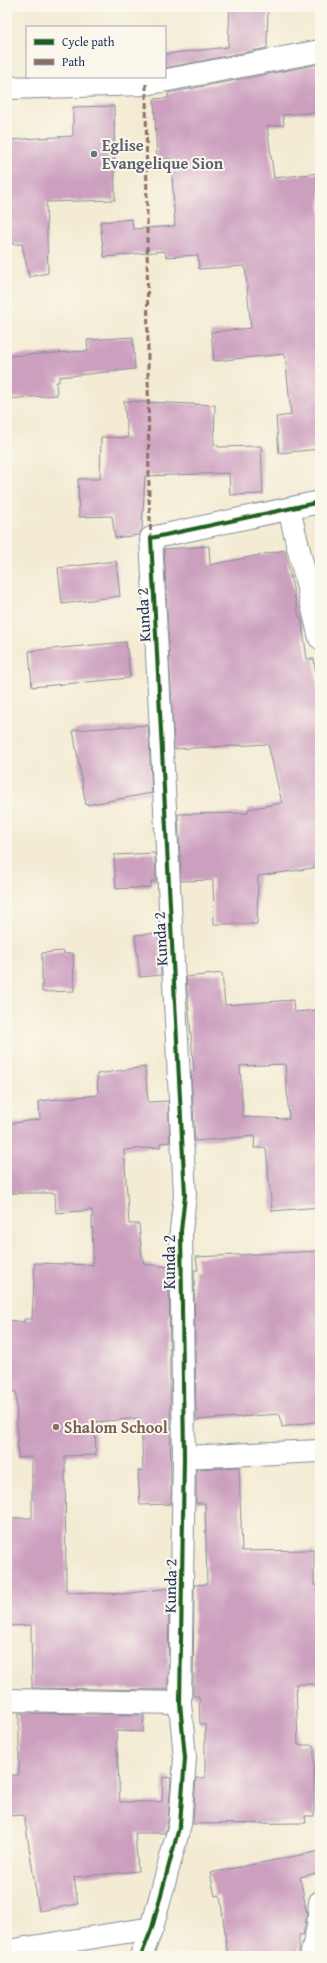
<svg xmlns="http://www.w3.org/2000/svg" width="327" height="1963" viewBox="0 0 327 1963" font-family="'Gentium Book Plus',serif">
<rect width="100%" height="100%" fill="#fbf7ec"/>
<filter id="ink" filterUnits="userSpaceOnUse"><feTurbulence type="fractalNoise" baseFrequency=".025" numOctaves="2"/><feDisplacementMap in="SourceGraphic" scale="8" xChannelSelector="R" yChannelSelector="G"/><feConvolveMatrix kernelMatrix="1 2 1 2 8 2 1 2 1" color-interpolation-filters="sRGB"/></filter>
<filter id="wash" filterUnits="userSpaceOnUse"><feTurbulence type="fractalNoise" baseFrequency=".012" numOctaves="4" result="noise"/><feDisplacementMap in="SourceGraphic" scale="16" xChannelSelector="R" yChannelSelector="G"/><feGaussianBlur stdDeviation="0.9" result="paint"/><feColorMatrix in="noise" values="0 0 0 0 0 0 0 0 0 0 0 0 0 0 0 0 0 1.4 0 .05"/><feComposite in="paint" operator="in"/></filter>
<g filter="url(#wash)">
<rect width="100%" height="100%" fill="#f3ebd3"/>
<g id="blocks">
<!-- building -->
<g fill="#cc9fbf" fill-rule="evenodd">
<path d="M230 7H268L267 48 165 68V54L228 47Z"/>
<path d="M320 64V112L283 115 284 125 267 126 274 178 320 173V449L279 453 276 417 291 415 285 354 214 361 211 332 251 328 245 266 199 269 198 255 166 257 165 251 104 257 100 222 132 219 133 229 175 226 171 158 157 159 154 99 168 98V93Z"/>
<path d="M114 106 115 200 46 202 48 273 29 277 22 244H7V140L73 136V107Z"/>
<path d="M133 337 135 369 59 377V382H56L57 395 7 399V356L88 351 87 340Z"/>
<path d="M124 401 215 405 214 445H217L218 447 261 446 263 494 230 495 229 473 145 476 142 529 139 535 115 538 112 516 79 517 78 479H100L101 437 128 438Z"/>
<path d="M209 546 210 565 285 550 299 617H301L307 659H314L320 711V867L258 876 257 924H214L213 880 181 881 178 814 248 813V809L282 803 268 744 174 749 164 549Z"/>
<path d="M116 561 120 596 62 604 58 568Z"/>
<path d="M126 642 130 678 32 687 29 651Z"/>
<path d="M148 725 152 793 86 805 73 730Z"/>
<path d="M155 853 156 881H151V887L116 889 114 855Z"/>
<path d="M159 933 161 975 140 977 135 935Z"/>
<path d="M64 951V954L73 953 74 991 42 992V953Z"/>
<path d="M222 973 225 1005 293 1000 294 1012 320 1010V1207L272 1211 266 1148H254L255 1136 195 1141 191 1072 194 1071 186 977ZM285 1064 289 1119 243 1117 240 1066Z"/>
<path d="M145 1067 148 1102 168 1101 170 1142 160 1143V1147L124 1150 129 1224H139L142 1259H143L144 1264 169 1267 171 1504 140 1505 138 1471 143 1470 141 1418 95 1422 96 1455 65 1456 66 1592 124 1594 169 1588 168 1690 32 1688 31 1625 7 1626V1518H32V1457L18 1458 16 1392H7V1320L24 1322V1319H32L35 1263 93 1265 92 1210 56 1213 55 1193H7L8 1124 40 1119 39 1101 98 1095 97 1074Z"/>
<path d="M318 1251 320 1421 282 1427 280 1414 196 1420 194 1270H198L196 1257Z"/>
<path d="M239 1467 242 1551 314 1550V1585H318V1636H320V1684H296L298 1745H314V1816H305L306 1823 193 1824 196 1778H205V1724H200L199 1696H193L194 1585 207 1584 205 1503H196V1469Z"/>
<path d="M19 1713 144 1715 143 1732 116 1731 120 1802H162L163 1777 171 1778 168 1822 165 1833H135L138 1871 74 1877 78 1904 39 1911 24 1815 7 1816V1775H19Z"/>
<path d="M320 1851V1872L300 1877 307 1914 303 1935H299V1956H228L220 1895 215 1896 210 1873Z"/>
</g>
</g>
</g>
<g filter="url(#ink)">
<use href="#blocks" fill-opacity="0" stroke="#878d98" stroke-width="1"/>
<g fill="none" stroke-linecap="round" stroke-linejoin="round">
<!-- minor casing -->
<g stroke="#878d98" stroke-width="24">
<g id="minor">
<path d="M7 88 146 84 320 51"/>
<path d="M289 509 320 638"/>
<path d="M184 1457 320 1451"/>
<path d="M7 1700 180 1703"/>
<path d="M7 1951 152 1928"/>
<path d="M141 1956 152 1928 180 1824 185 1758 180 1703 184 1457 181 1231 185 1195 151 538 320 502"/>
<path d="M311 1956 318 1927 320 1902"/>
</g>
</g>
<!-- minor -->
<use href="#minor" stroke="#fff" stroke-width="22"/>
<!-- quiet -->
<path stroke="#8d6e63" stroke-width="3" stroke-dasharray="6 3" stroke-linecap="butt" d="M146 84 149 500 151 538"/>
<!-- cycleway casing -->
<g stroke="#fbf7ec" stroke-width="6">
<path id="cycleway" d="M141 1956 152 1928 180 1824 185 1758 180 1703 184 1457 181 1231 185 1195 151 538 320 502"/>
</g>
<!-- cycleway -->
<use href="#cycleway" stroke="#1b5e20" stroke-width="4"/>
</g>
</g>
<!-- markers -->
<circle fill="#6b7280" stroke="#fbf7ec" stroke-width="1.5" cx="94" cy="154" r="4"/>
<circle fill="#8d6e63" stroke="#fbf7ec" stroke-width="1.5" cx="56" cy="1427" r="4"/>
<g text-anchor="middle" dominant-baseline="central" stroke-width="4" stroke-linejoin="round" paint-order="stroke">
<!-- worship labels -->
<g font-size="16" font-weight="bold" fill="#5b616d" stroke="#fbf7ec" text-anchor="start">
<text x="102" y="145">Eglise<tspan x="102" dy="18">Evangelique Sion</tspan></text>
</g>
<!-- street labels -->
<g font-size="16" fill="#1b2f5e" stroke="#fbf7ec">
<text transform="translate(143 615) rotate(-93)">Kunda 2</text>
<text transform="translate(160 939) rotate(-93)">Kunda 2</text>
<text transform="translate(169 1262) rotate(-90)">Kunda 2</text>
<text transform="translate(170 1586) rotate(-89)">Kunda 2</text>
</g>
<!-- education labels -->
<g font-size="16" font-weight="bold" fill="#785e54" stroke="#fbf7ec" text-anchor="start">
<text x="64" y="1427">Shalom School</text>
</g>
</g>
<!-- margin -->
<rect width="327" height="1963" fill="none" stroke="#fbf7ec" stroke-width="24"/>
<!-- legend -->
<rect x="26" y="26" width="140" height="52" fill="#fbf7ec" stroke="#a1a7b3"/>
<rect x="34" y="39" width="20" height="6" fill="#1b5e20" stroke="#a1a7b3"/>
<text x="62" y="46" font-size="12" fill="#1b2f5e">Cycle path</text>
<rect x="34" y="59" width="20" height="6" fill="#8d6e63" stroke="#a1a7b3"/>
<text x="62" y="66" font-size="12" fill="#1b2f5e">Path</text>
</svg>
